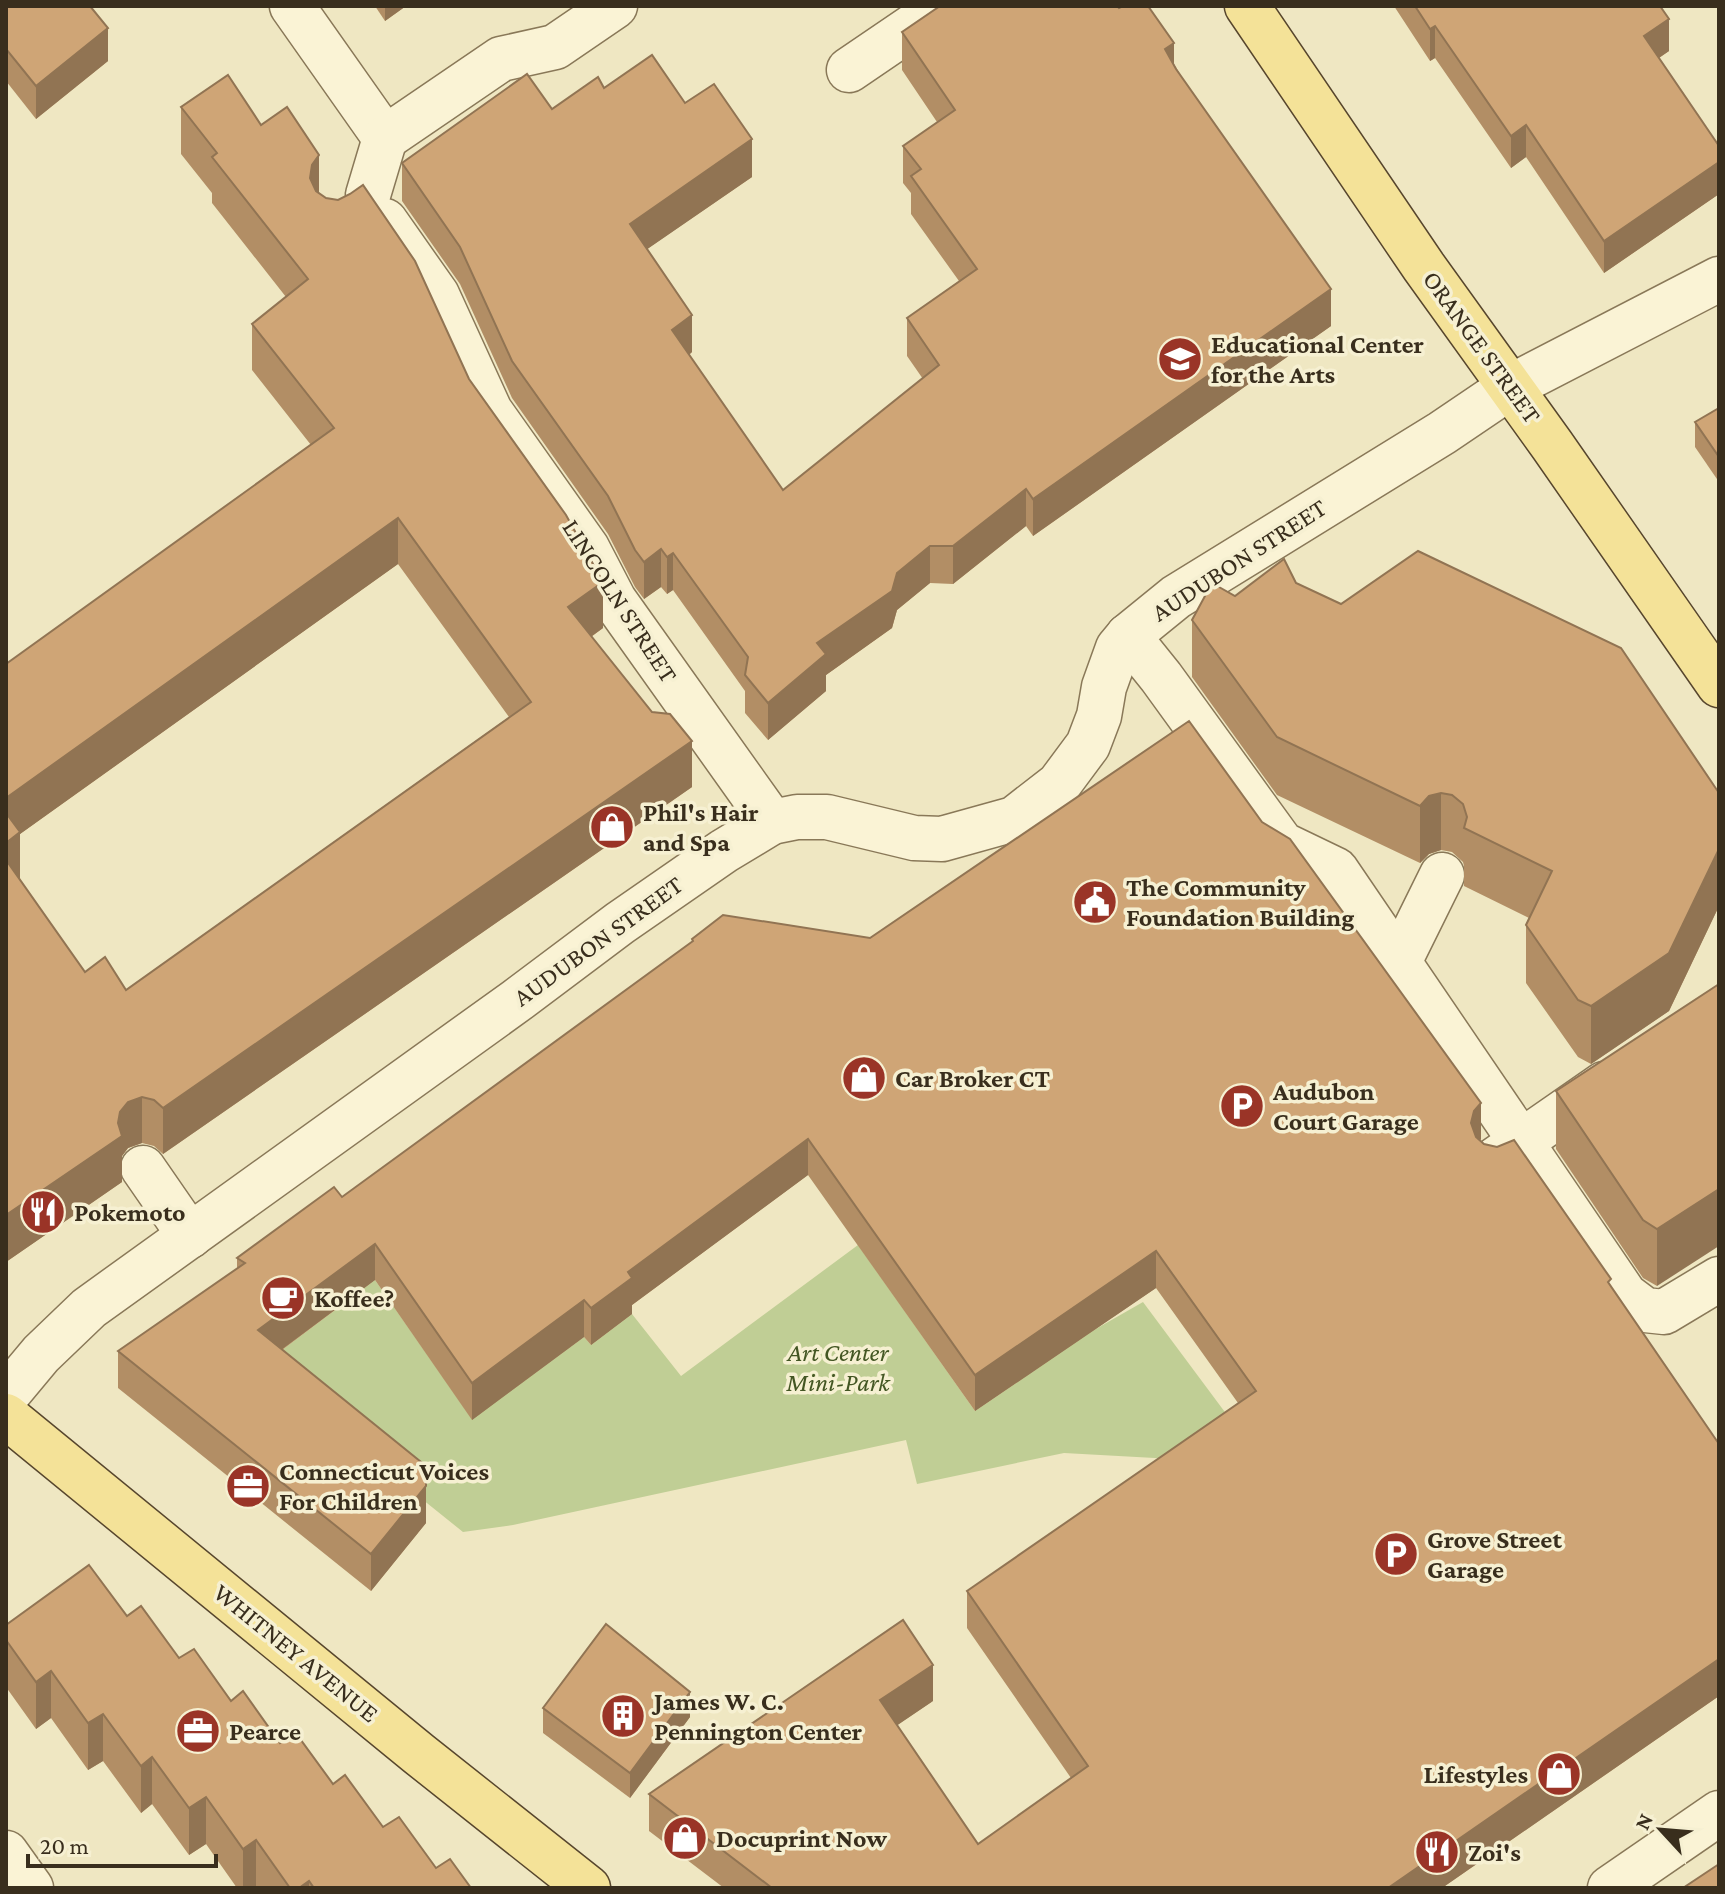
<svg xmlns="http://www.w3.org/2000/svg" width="1725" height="1894" viewBox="0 0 1725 1894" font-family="'Crimson Pro',serif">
<rect width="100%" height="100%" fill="#efe7c2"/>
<!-- green -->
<path fill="#c0ce95" d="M858 1245 975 1411 1094 1330 1143 1302 1236 1427 1191 1460 1064 1453 917 1484 906 1440 513 1525 463 1532 275 1381 262 1365 375 1280 472 1419 584 1337 591 1345 632 1314 681 1376Z"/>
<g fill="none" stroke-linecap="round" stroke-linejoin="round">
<!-- minor casing -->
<g stroke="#897858" stroke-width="47">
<g id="minor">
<path d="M292 6 385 138"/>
<path d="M849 70 943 6"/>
<path d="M385 138 501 59 555 47 615 6"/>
<path d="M368 195 385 138"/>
<path d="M385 221 437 295 490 411 587 548 614 600 772 822"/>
<path d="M1128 636 1161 677 1282 844 1336 870 1625 1295 1645 1310 1664 1312 1719 1279"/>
<path d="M1399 962 1442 875"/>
<path d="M1496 1159 1604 1084"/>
<path d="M143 1168 190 1236"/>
<path d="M6 1396 41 1354 89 1308 516 1001 620 923 724 851 772 822 797 817H827L914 838 942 839 1014 819 1059 784 1088 745 1099 716 1104 687 1118 648 1128 636 1176 597 1442 433 1510 387 1719 279"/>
<path d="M6 1853 31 1888"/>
<path d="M1610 1888 1719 1813"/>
</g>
</g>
<!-- major casing -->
<g stroke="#57462d" stroke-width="47">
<g id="major">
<path d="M1247 6 1424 267 1552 445 1719 685"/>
<path d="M6 1416 419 1754 588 1888"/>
</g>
</g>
<!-- minor -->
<use href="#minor" stroke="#faf3d5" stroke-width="44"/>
<!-- major -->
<use href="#major" stroke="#f4e298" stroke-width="44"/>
</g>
<!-- wall -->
<g fill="#b28e65" fill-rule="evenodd">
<path d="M6 6 108 61 36 119 6 81Z"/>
<path d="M375 6H406L385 21Z"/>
<path d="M1394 6H1660L1669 51 1659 58 1719 146V194L1604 273 1526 157 1511 168 1435 58 1430 61Z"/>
<path d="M902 32 1174 64 1331 326 1033 536 1026 526 953 584 930 583 897 610 892 628 826 675V691L768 740 745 713V691L673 590 667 594 661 587 644 599 635 587 608 534 512 398 460 284 402 201V163L552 109 604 88 685 103 752 177 647 249 692 352 689 355 783 490 923 379 907 356V318L959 281 911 214V193L903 183V146L937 122 902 70Z"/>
<path d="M181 107 261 125 319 193 469 379 603 628 591 637 692 787 163 1154 154 1146 142 1143 128 1148 122 1156V1182L6 1262V664L311 445 252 370V324L286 297 212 203V193L181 154ZM398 564 509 717 126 990 85 972 19 878 20 834Z"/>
<path d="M1719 408V482L1695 447V422Z"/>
<path d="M1296 583 1719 793V906L1669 1011 1591 1064 1578 1057 1526 983V925L1529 918 1464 886V866L1463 862 1452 852 1441 850 1429 854 1420 863 1277 795 1192 677V620L1235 596Z"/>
<path d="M692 939 1481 1139 1480 1140 1611 1287 1719 1696 1442 1888H724L649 1831V1794L933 1701 897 1725 978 1844 1071 1778 967 1628V1591L1238 1403 1156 1288 975 1411 808 1175 632 1305V1314L591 1345 584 1337 472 1420 375 1280 282 1350 426 1523 371 1591 118 1388V1351L237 1269V1258L342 1197 692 942Z"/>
<path d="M1719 984 1657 1286 1643 1278 1556 1149V1091Z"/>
<path d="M127 1616 231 1701 280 1743 383 1827 436 1868 471 1888H257L256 1886 254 1888H237L206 1844 189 1855 152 1804 141 1813 103 1761 88 1770 51 1718 36 1729 6 1687V1625Z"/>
<path d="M543 1708 690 1717 630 1798 543 1733Z"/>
</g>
<!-- shaded-wall -->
<g fill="#917453">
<path d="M385 6H406L385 21Z"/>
<path d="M1669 19V51L1644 68V36Z"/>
<path d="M1435 26V58L1430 61V29Z"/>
<path d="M108 28V61L36 119V86Z"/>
<path d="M1174 43V80L1165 49Z"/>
<path d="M1526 125V157L1511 168V136Z"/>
<path d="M752 139V177L630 261V224Z"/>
<path d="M319 155V202L310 178 312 165Z"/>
<path d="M1719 162V194L1604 273V241Z"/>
<path d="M1331 289V326L1033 536V499Z"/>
<path d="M692 315V352L672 368V330Z"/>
<path d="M1026 489V526L953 584V546Z"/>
<path d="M398 518V564L20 834V878L6 889V798Z"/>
<path d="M930 546V583L897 610 892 628 826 675V691L768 740V703L817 643 897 573Z"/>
<path d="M661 549V587L644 599V562Z"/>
<path d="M673 553V590L667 594V557Z"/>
<path d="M603 582V628L568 653V607Z"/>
<path d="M692 741V787L163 1154V1108Z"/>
<path d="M1441 793V850L1429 854 1420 863V806L1429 796Z"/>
<path d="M1719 849V906L1669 1011 1591 1064V1006Z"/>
<path d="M142 1097V1143L128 1148 122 1156V1182L6 1262V1215L120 1112 128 1102Z"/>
<path d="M1481 1103V1139L1474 1148 1471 1123 1474 1111Z"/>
<path d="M808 1139V1175L632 1305V1314L591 1345V1308L628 1272Z"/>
<path d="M1719 1189V1246L1657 1286V1229Z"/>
<path d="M375 1244V1280L258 1367V1330Z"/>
<path d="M1156 1251V1288L975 1411V1375Z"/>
<path d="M584 1300V1337L472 1420V1383Z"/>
<path d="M426 1486V1523L371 1591V1554Z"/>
<path d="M1719 1659V1696L1442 1888H1388Z"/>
<path d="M933 1665V1701L880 1737V1700Z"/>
<path d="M51 1671V1718L36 1729V1682Z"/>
<path d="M690 1692V1717L630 1798V1773Z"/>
<path d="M103 1714V1761L88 1770V1723Z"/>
<path d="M152 1757V1804L141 1813V1766Z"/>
<path d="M206 1797V1844L189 1855V1808Z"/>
<path d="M256 1840V1886L254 1888H243V1849Z"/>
<path d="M309 1881V1888H299Z"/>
</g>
<!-- building -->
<g fill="#cfa576" stroke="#917453" stroke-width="2">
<path d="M6 6H90L108 28 36 86 6 49Z"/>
<path d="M940 6H1117L1119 8 1123 6H1148L1174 43 1165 49 1176 69 1331 289 1033 499 1026 489 953 546H930L897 573 892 591 817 643 826 654 768 703 745 675 748 657 673 553 667 557 661 549 644 562 635 550 608 496 512 361 460 247 402 163 527 74 552 109 598 77 604 88 652 55 685 103 714 84 752 139 630 224 692 315 672 330 783 490 939 365 907 318 977 269 911 176 921 169 903 146 955 110 902 32Z"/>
<path d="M1415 6H1660L1669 19 1644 36 1719 146V162L1604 241 1526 125 1511 136 1435 26 1430 29Z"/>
<path d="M228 75 261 125 287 107 319 155 312 165 310 178 316 191 326 198 338 200 350 194 363 185 415 261 469 379 566 515 603 582 568 607 652 712 670 714 692 741 163 1108 154 1100 142 1097 128 1102 120 1112 118 1123 122 1136 6 1215V860L85 972 105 957 126 990 531 702 398 518 6 798V664L334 428 252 324 308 279 212 157 217 153 181 107Z"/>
<path d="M1719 408V457L1695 422Z"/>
<path d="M1418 551 1621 648 1719 793V849L1669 953 1591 1006 1578 1000 1526 925 1552 871 1464 828 1467 817 1463 804 1452 795 1441 793 1429 796 1420 806 1277 737 1192 620 1212 583 1235 596 1284 559 1296 583 1341 604Z"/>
<path d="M1189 721 1262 822 1290 839 1481 1103 1474 1111 1471 1123 1476 1137 1484 1144 1497 1147 1514 1140 1611 1279 1608 1282 1719 1444V1659L1388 1888H772L649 1794 903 1620 933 1665 880 1700 978 1844 1088 1766 967 1591 1256 1391 1156 1251 975 1375 808 1139 628 1272 632 1278 591 1308 584 1300 472 1383 375 1244 258 1330 426 1466V1486L371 1554 118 1351 245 1263 237 1258 334 1187 342 1197 693 941 692 939 723 915 870 938Z"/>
<path d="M6 813 20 832 6 843Z"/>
<path d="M1719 984V1189L1657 1229 1643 1220 1556 1091Z"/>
<path d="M89 1565 127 1616 141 1606 179 1658 194 1649 231 1701 243 1691 280 1743 295 1732 333 1784 345 1775 383 1827 399 1817 436 1868 450 1859 471 1888H314L309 1881 299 1888H290L256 1840 243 1849 206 1797 189 1808 152 1757 141 1766 103 1714 88 1723 51 1671 36 1682 6 1640V1625Z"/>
<path d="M606 1624 690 1692 630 1773 543 1708Z"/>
<path d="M1719 1864V1888H1683Z"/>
</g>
<!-- icons -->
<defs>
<g id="school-disc" transform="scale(2.3)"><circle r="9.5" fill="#9a3427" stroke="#f6f0d2"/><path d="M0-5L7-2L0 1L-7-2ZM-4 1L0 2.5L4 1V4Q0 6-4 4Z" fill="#fff"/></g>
<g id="shop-disc" transform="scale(2.3)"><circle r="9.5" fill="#9a3427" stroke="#f6f0d2"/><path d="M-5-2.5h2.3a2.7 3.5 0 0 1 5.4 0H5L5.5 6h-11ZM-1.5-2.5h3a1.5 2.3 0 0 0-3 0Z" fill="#fff"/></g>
<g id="civic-disc" transform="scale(2.3)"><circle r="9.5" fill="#9a3427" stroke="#f6f0d2"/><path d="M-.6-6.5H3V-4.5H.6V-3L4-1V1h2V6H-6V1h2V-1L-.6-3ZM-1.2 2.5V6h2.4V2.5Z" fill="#fff"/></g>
<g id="parking-disc" transform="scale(2.3)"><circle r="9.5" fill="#9a3427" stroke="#f6f0d2"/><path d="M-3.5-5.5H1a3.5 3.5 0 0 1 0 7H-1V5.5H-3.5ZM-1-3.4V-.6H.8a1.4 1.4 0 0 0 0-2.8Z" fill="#fff"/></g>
<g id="restaurant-disc" transform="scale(2.3)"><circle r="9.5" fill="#9a3427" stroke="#f6f0d2"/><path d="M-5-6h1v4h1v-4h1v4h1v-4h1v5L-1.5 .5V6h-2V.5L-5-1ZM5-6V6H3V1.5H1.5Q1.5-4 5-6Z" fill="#fff"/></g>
<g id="cafe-disc" transform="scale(2.3)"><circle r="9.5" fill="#9a3427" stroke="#f6f0d2"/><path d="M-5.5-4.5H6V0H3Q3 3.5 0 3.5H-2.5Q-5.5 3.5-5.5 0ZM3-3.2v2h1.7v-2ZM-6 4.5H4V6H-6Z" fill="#fff"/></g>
<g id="office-disc" transform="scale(2.3)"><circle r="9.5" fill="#9a3427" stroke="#f6f0d2"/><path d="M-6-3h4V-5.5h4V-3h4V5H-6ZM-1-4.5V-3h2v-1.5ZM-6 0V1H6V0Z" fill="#fff"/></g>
<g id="building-disc" transform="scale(2.3)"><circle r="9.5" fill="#9a3427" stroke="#f6f0d2"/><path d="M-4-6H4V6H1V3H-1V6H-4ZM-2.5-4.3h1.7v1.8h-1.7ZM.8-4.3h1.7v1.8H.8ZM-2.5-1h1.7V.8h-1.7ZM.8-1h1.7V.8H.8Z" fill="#fff"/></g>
</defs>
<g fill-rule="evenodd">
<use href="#school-disc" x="1180" y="359"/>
<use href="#shop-disc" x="612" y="827"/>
<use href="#civic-disc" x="1095" y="902"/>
<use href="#shop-disc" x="864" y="1078"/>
<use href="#parking-disc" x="1242" y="1106"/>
<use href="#restaurant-disc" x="43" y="1212"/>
<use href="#cafe-disc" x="283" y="1298"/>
<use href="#office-disc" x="248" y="1486"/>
<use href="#parking-disc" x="1396" y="1554"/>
<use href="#building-disc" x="623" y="1716"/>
<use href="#office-disc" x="198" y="1731"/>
<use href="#shop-disc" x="1559" y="1774"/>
<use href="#shop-disc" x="685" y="1838"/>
<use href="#restaurant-disc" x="1437" y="1852"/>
</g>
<g text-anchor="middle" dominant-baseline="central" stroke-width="7" stroke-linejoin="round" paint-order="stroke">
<!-- poi labels -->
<g font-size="26" font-weight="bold" fill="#392e1d" stroke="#f6f0d2" text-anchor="start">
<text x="1211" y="344">Educational Center<tspan x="1211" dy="30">for the Arts</tspan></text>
<text x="643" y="812">Phil's Hair<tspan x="643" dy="30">and Spa</tspan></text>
<text x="1126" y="887">The Community<tspan x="1126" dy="30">Foundation Building</tspan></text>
<text x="895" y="1078">Car Broker CT</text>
<text x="1273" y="1091">Audubon<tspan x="1273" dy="30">Court Garage</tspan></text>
<text x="74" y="1212">Pokemoto</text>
<text x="314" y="1298">Koffee?</text>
<text x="279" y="1471">Connecticut Voices<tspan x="279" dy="30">For Children</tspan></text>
<text x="1427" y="1539">Grove Street<tspan x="1427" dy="30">Garage</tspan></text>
<text x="654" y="1701">James W. C.<tspan x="654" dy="30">Pennington Center</tspan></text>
<text x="229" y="1731">Pearce</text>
<text x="1528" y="1774" text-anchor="end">Lifestyles</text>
<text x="716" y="1838">Docuprint Now</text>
<text x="1468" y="1852">Zoi's</text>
</g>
<!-- street labels -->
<g font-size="26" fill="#392e1d" stroke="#f6f0d2">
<text transform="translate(1482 347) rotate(54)">ORANGE STREET</text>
<text transform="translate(1239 560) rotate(-33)">AUDUBON STREET</text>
<text transform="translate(620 601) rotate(57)">LINCOLN STREET</text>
<text transform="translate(598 941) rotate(-36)">AUDUBON STREET</text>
<text transform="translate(296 1653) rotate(39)">WHITNEY AVENUE</text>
</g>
<!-- park labels -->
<g font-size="26" font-style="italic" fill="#435623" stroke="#f6f0d2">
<text x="838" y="1352">Art Center<tspan x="838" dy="30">Mini-Park</tspan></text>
</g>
</g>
<!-- border -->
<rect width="1725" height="1894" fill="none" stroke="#392e1d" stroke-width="16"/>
<!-- north arrow -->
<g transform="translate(1661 1830) rotate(296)" stroke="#f6f0d2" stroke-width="6" paint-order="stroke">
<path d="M0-6L14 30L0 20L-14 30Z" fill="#392e1d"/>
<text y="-12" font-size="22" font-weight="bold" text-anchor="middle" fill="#392e1d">N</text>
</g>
<!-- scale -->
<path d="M28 1854v12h188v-12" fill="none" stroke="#392e1d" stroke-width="4"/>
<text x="40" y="1854" font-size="24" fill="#392e1d" stroke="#f6f0d2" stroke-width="6" paint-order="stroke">20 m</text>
</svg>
